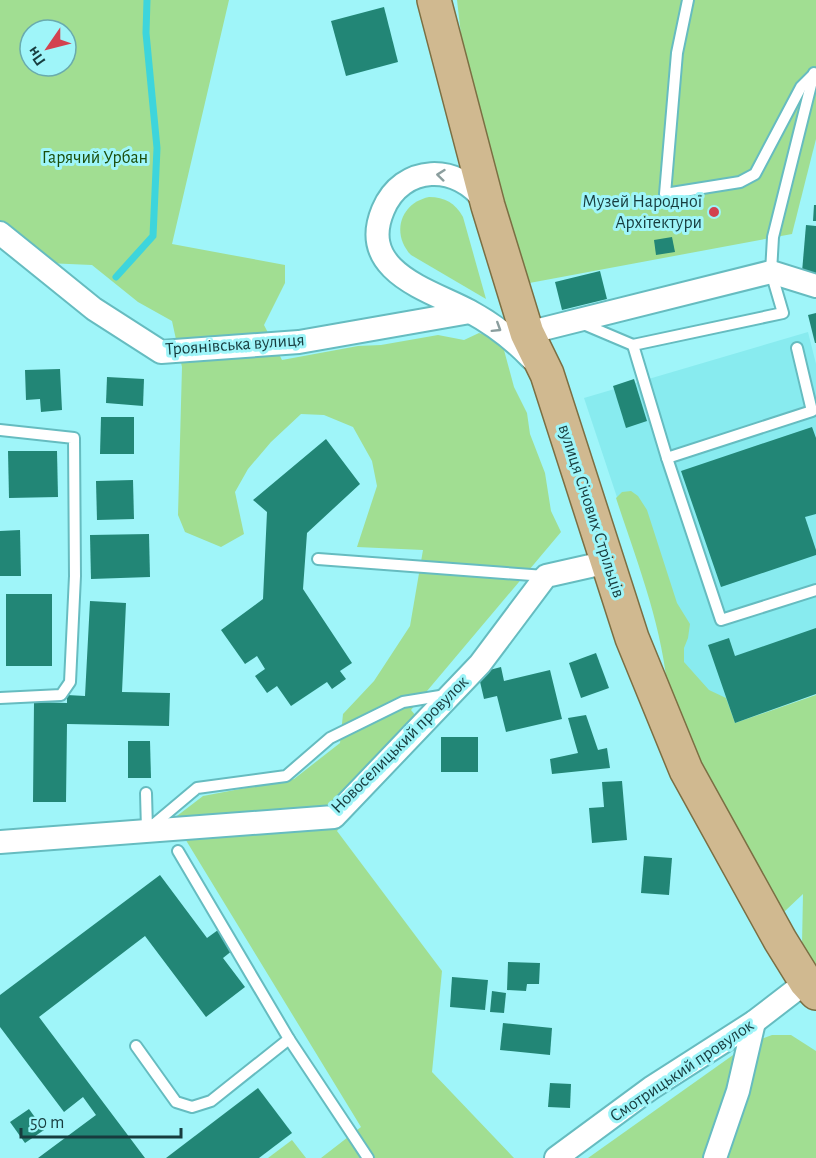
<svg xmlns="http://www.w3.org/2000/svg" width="816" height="1158" viewBox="0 0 816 1158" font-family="'Alegreya Sans',sans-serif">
<rect width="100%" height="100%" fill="#9ff5f9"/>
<!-- built -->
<path fill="#88ebef" d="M808 332 816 364V693L695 732 584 398Z"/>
<!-- green -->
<g fill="#a1de92" fill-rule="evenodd">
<path d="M0 0H229L172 244 285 265V283L264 325 282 360 358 346 381 345 438 335 464 340 479 333 494 338 504 350 514 387 527 413 530 434 545 473 551 511 561 532 411 710 427 729 337 831 442 971 432 1072 514 1158H321L361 1127 173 819 203 796 294 779 340 743 343 714 374 681 410 626 423 550 357 547 377 486 372 461 353 427 324 415 301 414 271 442 248 469 235 492 244 534 221 547 185 532 178 515 182 367 172 321 138 302 92 265 46 263 0 222ZM30 30H66V66H30Z"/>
<path d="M457 0H816V139L792 234 524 284 464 61Z"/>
<path d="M429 197C445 197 455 203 463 217L486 299 411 255C391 234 400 203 429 197Z"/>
<path d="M631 491 638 496 647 510 677 603 690 624 688 638 684 648V662L709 690 726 698 735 723 816 695V968L802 945 803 894 785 911 777 912 763 893 668 695C663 627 637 562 616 498L622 492Z"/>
<path d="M772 1035H791L816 1051V1158H588L750 1043Z"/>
<path d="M292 1140 306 1158H268Z"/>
</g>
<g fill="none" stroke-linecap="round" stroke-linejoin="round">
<!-- stream -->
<path stroke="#3dd5dc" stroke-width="7" d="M116 277 153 236 157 148 146 33 147 0"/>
</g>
<!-- building -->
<g fill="#228676">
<path d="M384 7 398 62 346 76 331 21Z"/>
<path d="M814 205H816V221H813Z"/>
<path d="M806 225 816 226V273L802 272Z"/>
<path d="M672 237 675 252 656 255 654 240Z"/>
<path d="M600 271 607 299 562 310 555 282Z"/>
<path d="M816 313V343H815L808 315Z"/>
<path d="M60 369 62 410 41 412 40 399 26 400 25 370Z"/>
<path d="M107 377 144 379 143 406 106 403Z"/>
<path d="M634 379 647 421 626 428 613 386Z"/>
<path d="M101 417H134V454H100Z"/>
<path d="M812 427 816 438V514L805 517 816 550V555L721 587 681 471Z"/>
<path d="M326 439 360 484 307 533 303 589 352 663 340 671 346 679 332 689 327 682 291 706 277 686 267 693 255 676 265 669 257 656 245 664 221 630 263 599 267 512 253 500Z"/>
<path d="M8 451H57L58 497 9 498Z"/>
<path d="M133 480 134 519 97 520 96 481Z"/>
<path d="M20 530 21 576H0V531Z"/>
<path d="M149 534 150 577 91 579 90 535Z"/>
<rect x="6" y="594" width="46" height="72"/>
<path d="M90 601 126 603 122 692 170 693 169 726 67 724 66 802H33L34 702 67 703V695L85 696Z"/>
<path d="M816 628V694L735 723 708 645 729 638 735 656Z"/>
<path d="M596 653 609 688 581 698 569 663Z"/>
<path d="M501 667 504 681 550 670 562 719 506 732 497 696 484 699 478 673Z"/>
<path d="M586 715 598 750 607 748 610 768 552 774 550 759 578 753 568 718Z"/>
<rect x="441" y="737" width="37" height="35"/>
<path d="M128 741H150L151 778H128Z"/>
<path d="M622 781 627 840 592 843 589 808 604 807 602 782Z"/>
<path d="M644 856 672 858 669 895 641 893Z"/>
<path d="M160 875 207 938 218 930 233 950 223 958 245 987 206 1017 145 936 39 1017 145 1158H38L96 1115 83 1097 64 1112 0 1027V995Z"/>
<path d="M508 962 540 963 539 984H527L526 991 507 990Z"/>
<path d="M452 977 488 980 485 1010 450 1007Z"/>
<path d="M492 991 506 993 504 1013 490 1012Z"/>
<path d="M503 1023 552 1028 550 1055 500 1050Z"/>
<path d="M550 1083 571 1084 570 1108 548 1107Z"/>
<path d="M258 1088 292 1133 259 1158H166Z"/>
<path d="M29 1109 44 1130 25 1143 10 1122Z"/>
</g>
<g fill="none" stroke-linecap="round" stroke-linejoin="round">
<!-- lane casing -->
<g stroke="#66bcc0" stroke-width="14">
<g id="lane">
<path d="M688 0 677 53 665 194 740 182 755 174 801 87 813 75"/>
<path d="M814 73 773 237 771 272 783 313 633 345 667 458 721 620 816 590"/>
<path d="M581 323 633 345"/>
<path d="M0 430 74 438 75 576 70 682 61 695 0 698"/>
<path d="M667 458 812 411 797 348"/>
<path d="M318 559 545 576"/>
<path d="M146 793 147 830 197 788 286 776 330 738 403 702 446 695"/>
<path d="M178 851 289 1039 368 1158"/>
<path d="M136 1046 176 1102 192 1107 211 1101 289 1039"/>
</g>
</g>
<!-- street casing -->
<g stroke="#66bcc0" stroke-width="26">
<g id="street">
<path d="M485 202C458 163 402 164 383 210 357 272 430 290 469 311 493 324 512 338 531 358"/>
<path d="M0 233 94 309 161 352 299 342 470 312"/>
<path d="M527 333 771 272 816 286"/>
<path d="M0 842 334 817 480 664 546 576 608 562"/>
<path d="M556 1158 651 1088 754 1022 806 982"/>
<path d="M715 1158 738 1091 754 1022"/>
</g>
</g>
<!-- primary casing -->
<g stroke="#7b6f43" stroke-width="36">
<path id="primary" d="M434 0 488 206 527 333 547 374 632 638 686 770 780 940 806 982 816 993"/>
</g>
<!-- lane -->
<use href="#lane" stroke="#fff" stroke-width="10"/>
<!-- street -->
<use href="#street" stroke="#fff" stroke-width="22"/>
<!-- primary -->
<use href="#primary" stroke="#d0b990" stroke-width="33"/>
</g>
<!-- one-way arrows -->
<defs><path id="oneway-chevron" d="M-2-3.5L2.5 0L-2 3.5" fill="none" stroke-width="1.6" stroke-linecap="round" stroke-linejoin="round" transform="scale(1.5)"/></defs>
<g stroke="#8b9e9e">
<use href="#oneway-chevron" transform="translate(441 175) rotate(-174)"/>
<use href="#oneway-chevron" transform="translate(497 328) rotate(32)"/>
</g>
<!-- markers -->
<circle fill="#d2424f" stroke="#9ff5f9" stroke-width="2" cx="714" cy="212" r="6"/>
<g text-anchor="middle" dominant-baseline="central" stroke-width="6" stroke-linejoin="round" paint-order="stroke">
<!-- park labels -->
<g font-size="18" fill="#1a4d0a" stroke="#9ff5f9">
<text x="95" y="158">Гарячий Урбан</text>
</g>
<!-- poi labels -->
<g font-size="18" fill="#173c3e" stroke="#9ff5f9" text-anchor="end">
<text x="702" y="202">Музей Народної<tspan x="702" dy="21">Архітектури</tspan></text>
</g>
<!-- street labels -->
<g font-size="18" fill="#173c3e" stroke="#9ff5f9">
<text transform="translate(235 345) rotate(-4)">Троянівська вулиця</text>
<text transform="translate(591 511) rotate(72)">вулиця Січових Стрільців</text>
<text transform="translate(400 745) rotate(-45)">Новоселицький провулок</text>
<text transform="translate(682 1071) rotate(-34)">Смотрицький провулок</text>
</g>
</g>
<!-- north arrow -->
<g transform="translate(48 48) rotate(235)"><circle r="28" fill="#9ff5f9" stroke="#69abae" stroke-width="1.5"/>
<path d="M0-4.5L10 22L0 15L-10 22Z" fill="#d2424f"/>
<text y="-9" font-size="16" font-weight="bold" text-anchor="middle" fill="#173c3e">Пн</text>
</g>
<!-- scale -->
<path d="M21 1128v9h160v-9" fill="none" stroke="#173c3e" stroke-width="3"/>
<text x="30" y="1128" font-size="18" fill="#173c3e" stroke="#9ff5f9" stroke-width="4.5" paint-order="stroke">50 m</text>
</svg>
